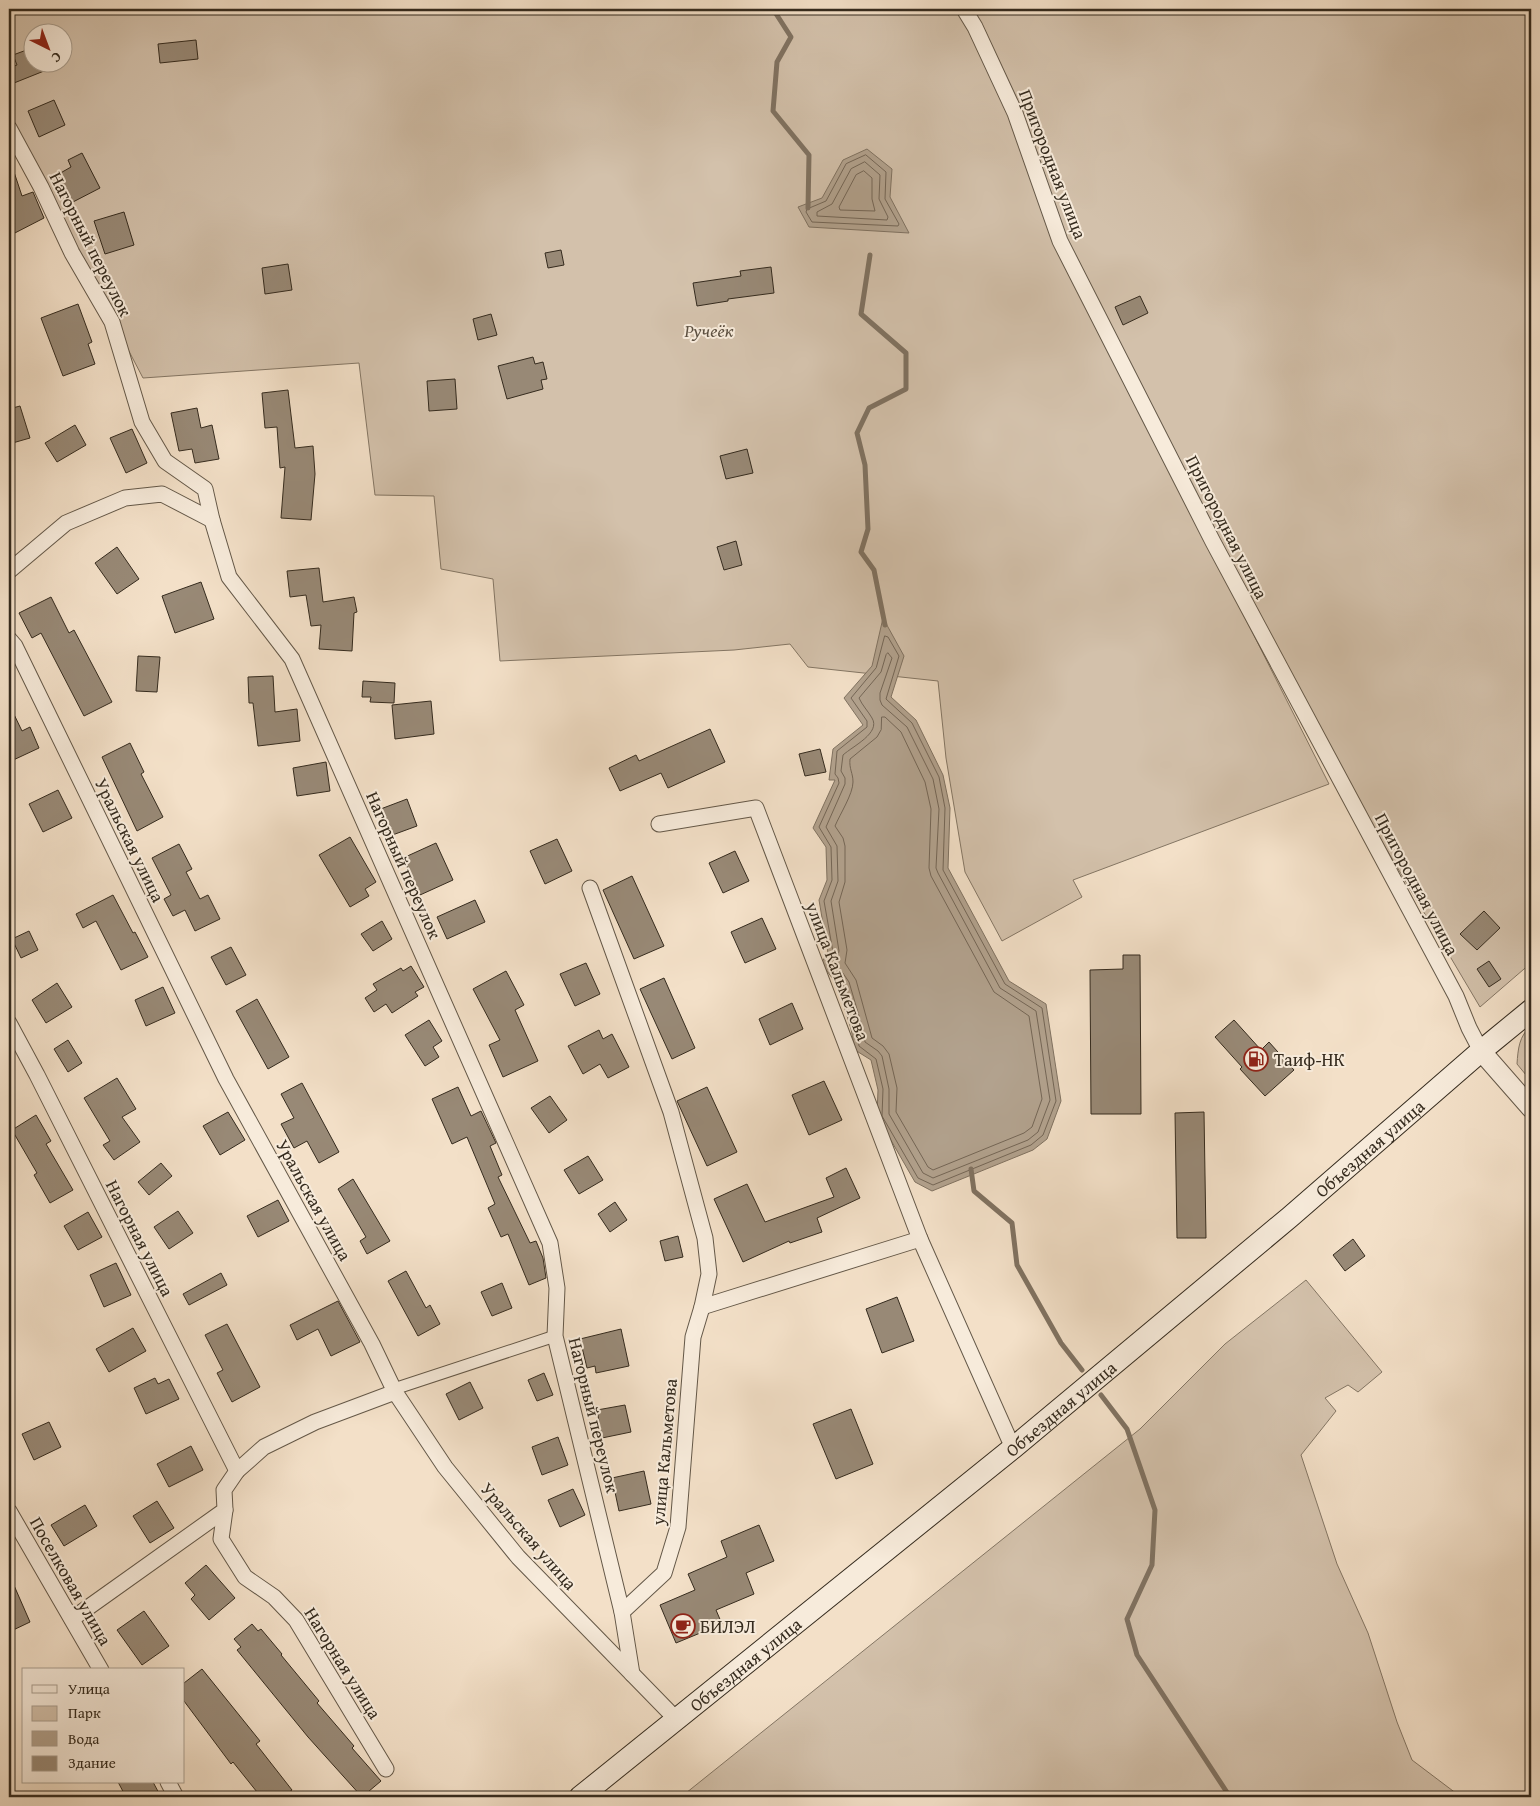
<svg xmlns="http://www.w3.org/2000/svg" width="1540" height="1806" viewBox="0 0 1540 1806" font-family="'Gentium Book Plus',serif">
<rect width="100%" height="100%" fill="#f3e0c8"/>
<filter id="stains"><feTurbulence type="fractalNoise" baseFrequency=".004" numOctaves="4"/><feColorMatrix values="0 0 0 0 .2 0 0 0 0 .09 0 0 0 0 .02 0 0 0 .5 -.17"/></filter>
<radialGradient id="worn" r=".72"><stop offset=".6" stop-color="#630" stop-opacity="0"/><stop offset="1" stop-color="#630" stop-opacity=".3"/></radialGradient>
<!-- green -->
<g fill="#d3c1ab" stroke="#847664" fill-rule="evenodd">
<path d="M9 9H958L1013 123 1050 232 1329 784 1073 880 1082 897 1002 941 965 872 946 758 938 681 808 667 790 644 734 650 500 661 493 579 441 569 434 496 375 495 359 363 143 378 9 122ZM32 32H62V62H32Z"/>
<path d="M967 9H1531V963L1480 1007 1349 786 1210 521 1057 219Z"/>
<path d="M1531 1026V1081L1517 1064C1518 1049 1519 1036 1531 1026Z"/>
<path d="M1306 1280 1382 1372 1358 1392 1348 1385 1325 1398 1336 1411 1301 1455 1337 1564 1368 1633 1397 1722 1412 1760 1461 1797H681L1140 1429 1225 1344Z"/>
</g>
<!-- water -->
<g fill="#b2a28e" stroke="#807261">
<path d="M867 149 892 169 890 197 909 233 809 227 798 207 822 198 843 160Z"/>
<path d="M883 618 904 656 891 697 916 720 943 775 950 808 948 868 1009 981 1046 1004 1061 1101 1047 1139 1033 1150 932 1191 915 1182 877 1116 878 1090 871 1060 855 1050 851 1029 838 986 821 963 828 953 819 900 827 880 826 847 813 828 835 780H829L833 749 863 725 844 698 872 666Z"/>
</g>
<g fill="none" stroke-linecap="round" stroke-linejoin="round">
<!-- shore -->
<g stroke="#746656" stroke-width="1">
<path d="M866 155 886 172 885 199 899 224 898 226 812 222 806 212 807 209 826 201 846 164Z"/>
<path d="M865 162 880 175 879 199 888 217 887 220 817 216V212L832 204 851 169Z"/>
<path d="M864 171 872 178V199L875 211 840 210 839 207 856 175Z"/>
<path d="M885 636 888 637 899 656 886 699 912 723 939 777 945 808 943 870 1005 984 1042 1008 1056 1101 1043 1135 1031 1145 933 1185 918 1178 882 1116 883 1089 876 1059 859 1046 856 1028 843 984 828 963 833 952 824 901 832 880 831 847 819 827 839 783 838 778 835 774 837 751 867 727V721L851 698 876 668Z"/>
<path d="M888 653 892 658 880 693V700L882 705 907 727 933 779 939 809 936 868 938 873 1000 988 1036 1011 1050 1100 1038 1132 1028 1140 933 1178 923 1173 889 1114V1089L882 1056 878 1051 865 1042 862 1026 849 982 836 963 839 951 831 901 838 881 837 846 826 827 845 784V778L841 771 843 755C853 746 881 733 872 718 868 711 862 705 859 698L881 672 886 655Z"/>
<path d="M882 717H885L901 732 925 782 931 809 929 868 931 876 994 992 1029 1016 1042 1099 1032 1127 1024 1133 933 1170 928 1167 896 1112 897 1088 889 1054 883 1046 872 1038 856 980 845 963 847 950 839 902 845 882V846L843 838 835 826C840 814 853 794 853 782 853 773 849 769 850 759L877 737 881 730Z"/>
</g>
<!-- stream -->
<g stroke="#807261" stroke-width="5">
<path d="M773 9 791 37 777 62 773 111 809 155 808 208"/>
<path d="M870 255 861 314 906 353V389L869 408 857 433 865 465 868 529 861 552 874 570 885 625"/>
<path d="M971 1169 974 1191 1012 1223 1017 1265 1061 1343 1082 1370"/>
<path d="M1101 1395 1127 1429 1155 1510 1152 1565 1127 1619 1137 1655 1230 1797"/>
</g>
</g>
<!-- building -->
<g fill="#988976" stroke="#352b1e">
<path d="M196 40 198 59 160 63 158 44Z"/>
<path d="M32 48V62L64 63 9 85V68L17 65 13 55Z"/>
<path d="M54 100 65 125 39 137 28 111Z"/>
<path d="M82 153 100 188 71 203 57 175 71 167 68 160Z"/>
<path d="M9 163H11L22 196 33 192 44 218 9 236Z"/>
<path d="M124 212 134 245 105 254 94 221Z"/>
<path d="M561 250 564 265 548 268 545 253Z"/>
<path d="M288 264 292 290 265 294 262 268Z"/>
<path d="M771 267 774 293 728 299V301L697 306 693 283 741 276 740 271Z"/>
<path d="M1140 296 1148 313 1123 325 1115 307Z"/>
<path d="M78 304 92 342 88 344 95 364 63 376 41 318Z"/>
<path d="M491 314 497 335 478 340 473 319Z"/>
<path d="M533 357 535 364 543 362 547 379 541 380 543 389 507 399 498 366Z"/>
<path d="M455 379 457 409 429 411 427 381Z"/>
<path d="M288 390 295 448 313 446 315 474 311 520 281 518 285 467 280 468 277 427 265 428 262 393Z"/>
<path d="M20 406 30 438 9 444V409Z"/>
<path d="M197 408 201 428 212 425 219 459 195 463 192 449 179 451 171 413Z"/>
<path d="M75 425 86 445 57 462 45 443Z"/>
<path d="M132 429 147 463 126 473 110 438Z"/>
<path d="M747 449 753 473 726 479 720 456Z"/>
<path d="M736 541 742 565 724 570 717 547Z"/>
<path d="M117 547 139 579 117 594 95 563Z"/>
<path d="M319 568 323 602 354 597 357 612 354 613 352 651 319 649 321 625 311 626 306 595 290 597 287 571Z"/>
<path d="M201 582 214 619 175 633 162 596Z"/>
<path d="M51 597 69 633 74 630 112 702 84 716 41 633 32 638 19 613Z"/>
<path d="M138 656 160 657 157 692 136 691Z"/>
<path d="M273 676 275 712 297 709 300 741 258 746 253 703H249L248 677Z"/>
<path d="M363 681 395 683 394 703 370 702 371 697H362Z"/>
<path d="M431 701 434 734 395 739 392 705Z"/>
<path d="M9 704 22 731 30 727 39 748 9 762Z"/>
<path d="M710 729 725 762 668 788 661 773 620 791 609 768 636 755 639 761Z"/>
<path d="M130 743 144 772 141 774 163 817 137 831 102 757Z"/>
<path d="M820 749 826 772 805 776 799 754Z"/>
<path d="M326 762 330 791 297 796 293 768Z"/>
<path d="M58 790 72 818 43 832 29 804Z"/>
<path d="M407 799 417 826 387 837 378 810Z"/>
<path d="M350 837 376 882 365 889 369 896 350 907 319 855Z"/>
<path d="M557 839 572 871 545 884 530 851Z"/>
<path d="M436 843 453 880 420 895 403 858Z"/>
<path d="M179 844 192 869 186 872 200 899 208 895 220 919 195 931 185 910 173 916 164 899 171 895 152 858Z"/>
<path d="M735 851 749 881 723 893 709 863Z"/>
<path d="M632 876 664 946 634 959 603 890Z"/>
<path d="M113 895 133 933 135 932 148 957 121 970 96 921 83 928 76 914Z"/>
<path d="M475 900 485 922 447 939 437 917Z"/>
<path d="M1484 911 1500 928 1477 950 1460 934Z"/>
<path d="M762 918 776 949 745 963 731 932Z"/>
<path d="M382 921 392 939 373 951 361 934Z"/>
<path d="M29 931 38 950 21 958 12 939Z"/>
<path d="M231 947 246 975 226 985 211 957Z"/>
<path d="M1123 955H1140L1141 1114H1091L1090 970 1123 969Z"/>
<path d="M1489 961 1501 979 1489 987 1477 969Z"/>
<path d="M586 963 600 994 575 1006 560 974Z"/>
<path d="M411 966 424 987 415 992 418 996 392 1013 386 1004 374 1012 365 998 377 990 373 984 401 968 403 971Z"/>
<path d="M506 971 524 1005 515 1010 538 1061 503 1077 489 1045 500 1040 473 989Z"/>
<path d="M664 978 695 1048 672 1059 640 989Z"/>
<path d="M57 983 72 1007 46 1023 32 1000Z"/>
<path d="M163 987 175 1013 146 1026 135 1000Z"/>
<path d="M257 999 289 1057 268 1069 236 1011Z"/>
<path d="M792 1003 803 1029 770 1045 759 1019Z"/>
<path d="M429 1020 442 1041 433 1047 439 1057 425 1066 405 1035Z"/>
<path d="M1234 1020 1261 1050 1269 1042 1294 1070 1265 1096 1240 1069 1242 1067 1215 1037Z"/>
<path d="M599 1030 603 1039 612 1034 629 1067 608 1078 600 1064 583 1074 568 1046Z"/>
<path d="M68 1040 82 1063 68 1072 54 1049Z"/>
<path d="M117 1078 136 1109 122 1117 140 1142 114 1160 103 1145 110 1141 84 1098Z"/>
<path d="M824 1081 842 1120 809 1135 792 1095Z"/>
<path d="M302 1083 339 1152 319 1163 307 1141 294 1148 281 1124 294 1118 281 1094Z"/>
<path d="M458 1087 471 1116 481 1111 496 1143 490 1146 502 1175 498 1177 530 1243 536 1241 543 1258 546 1278 529 1285 508 1234 501 1237 488 1208 495 1204 467 1137 452 1144 432 1099Z"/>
<path d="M707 1087 737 1152 707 1166 677 1101Z"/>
<path d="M550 1096 567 1120 549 1133 531 1108Z"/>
<path d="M228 1112 245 1140 220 1155 203 1126Z"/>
<path d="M1204 1112 1206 1238H1177L1175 1113Z"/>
<path d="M36 1115 51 1141 46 1144 73 1190 50 1203 34 1175 37 1173 12 1130Z"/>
<path d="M588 1156 603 1180 579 1194 564 1170Z"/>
<path d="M161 1163 172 1176 149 1195 138 1182Z"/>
<path d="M846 1168 860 1198 817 1218 822 1232 790 1243 789 1241 743 1262 714 1199 747 1184 765 1222 834 1197 826 1178Z"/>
<path d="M353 1179 390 1241 367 1254 360 1241 366 1237 338 1189Z"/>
<path d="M278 1200 289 1221 258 1237 247 1216Z"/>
<path d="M615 1202 627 1220 610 1232 598 1214Z"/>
<path d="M178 1211 193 1233 169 1249 154 1227Z"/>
<path d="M88 1212 102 1237 78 1250 64 1226Z"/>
<path d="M678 1236 683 1257 665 1261 660 1241Z"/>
<path d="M1353 1239 1365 1256 1345 1271 1333 1255Z"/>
<path d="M116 1263 131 1295 104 1307 90 1275Z"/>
<path d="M406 1271 426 1308 430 1305 440 1324 418 1336 388 1281Z"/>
<path d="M221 1273 227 1285 189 1305 183 1294Z"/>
<path d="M502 1283 512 1308 492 1316 481 1292Z"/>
<path d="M897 1297 914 1341 882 1353 866 1309Z"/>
<path d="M338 1301 360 1342 331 1356 318 1329 297 1340 290 1325Z"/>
<path d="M227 1324 260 1387 232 1402 217 1373 223 1370 205 1335Z"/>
<path d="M133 1328 146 1351 109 1372 96 1349Z"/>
<path d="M621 1329 629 1366 596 1373 595 1366 587 1368 580 1339Z"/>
<path d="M544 1373 553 1395 537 1401 528 1380Z"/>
<path d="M155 1378 158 1384 169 1379 179 1399 146 1414 134 1388Z"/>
<path d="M470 1382 483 1408 459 1420 446 1394Z"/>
<path d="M625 1405 631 1432 602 1438 597 1410Z"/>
<path d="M851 1409 873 1464 836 1479 813 1424Z"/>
<path d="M49 1422 61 1447 34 1460 22 1434Z"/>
<path d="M558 1437 568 1465 542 1475 532 1447Z"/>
<path d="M191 1446 203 1470 169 1487 157 1464Z"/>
<path d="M644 1471 651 1504 619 1511 612 1478Z"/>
<path d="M573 1489 585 1515 560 1527 548 1500Z"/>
<path d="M157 1501 174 1528 150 1543 133 1516Z"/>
<path d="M85 1505 97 1526 64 1546 51 1525Z"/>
<path d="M759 1525 774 1561 746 1573 754 1594 716 1610 722 1624 676 1643 660 1605 695 1590 688 1574 727 1557 721 1541Z"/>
<path d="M206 1565 235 1598 209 1620 191 1599 195 1595 185 1583Z"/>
<path d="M9 1574 30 1622 9 1632Z"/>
<path d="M144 1611 169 1646 142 1665 117 1630Z"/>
<path d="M252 1624 258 1631 261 1629 282 1654 281 1655 319 1701 317 1703 354 1746 352 1748 381 1781 362 1797 308 1737 237 1650 241 1647 234 1639Z"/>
<path d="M202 1669 260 1741 256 1744 292 1790 282 1797H261L233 1762 231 1764 184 1701V1683Z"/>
<path d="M118 1782H153L161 1797H126Z"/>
</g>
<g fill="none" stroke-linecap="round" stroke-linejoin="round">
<!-- pedestrian casing -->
<g stroke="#645848" stroke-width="13">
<path id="pedestrian" d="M394 1389 555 1336"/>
</g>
<!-- minor casing -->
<g stroke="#645848" stroke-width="17">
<g id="minor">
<path d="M964 9 975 27 1015 113 1060 241 1213 542 1456 996 1469 1028 1481 1051"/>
<path d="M9 128 41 187 72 253 112 322 142 422 165 461 205 489 212 520 229 577 292 659 550 1243 557 1288 555 1336 622 1612 632 1674"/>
<path d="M9 571 66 523 125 498 162 494 212 520"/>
<path d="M9 639 15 646 226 1079 372 1344 395 1392 445 1467 518 1557 676 1719"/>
<path d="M659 824 756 808 920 1239 1013 1448"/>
<path d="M590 888 671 1112 705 1238 709 1274 702 1307 693 1337 678 1527 664 1573 622 1612"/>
<path d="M9 1023 37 1075 237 1471"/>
<path d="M702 1307 920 1239"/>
<path d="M225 1510 221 1539 245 1577 274 1597 296 1620 386 1769"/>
<path d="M9 1511 101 1670"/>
<path d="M72 1619 225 1510 224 1490 237 1471 264 1447 315 1422 395 1392"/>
<path d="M168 1782 176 1797"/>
</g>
</g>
<!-- tertiary casing -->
<g stroke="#645848" stroke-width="21">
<path id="tertiary" d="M1481 1051 1531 1108"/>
</g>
<!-- secondary casing -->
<g stroke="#352b1e" stroke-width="23">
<g id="secondary">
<path id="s1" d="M580 1797 1013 1448 1290 1217 1481 1051 1531 1010"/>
</g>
</g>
<!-- pedestrian -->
<use href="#pedestrian" stroke="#f7ebdb" stroke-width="11"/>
<!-- minor -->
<use href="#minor" stroke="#f7ebdb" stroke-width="15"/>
<!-- tertiary -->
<use href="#tertiary" stroke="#f7ebdb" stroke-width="19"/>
<!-- secondary -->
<use href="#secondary" stroke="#f7ebdb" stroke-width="21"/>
</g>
<!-- icons -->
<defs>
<g id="fuel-ring" transform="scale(1.25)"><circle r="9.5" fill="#f7ebdb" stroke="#8f2418" stroke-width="1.5"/><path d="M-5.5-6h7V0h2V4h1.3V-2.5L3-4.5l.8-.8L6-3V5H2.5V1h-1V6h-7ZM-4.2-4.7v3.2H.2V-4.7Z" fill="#8f2418"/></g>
<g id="cafe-ring" transform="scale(1.25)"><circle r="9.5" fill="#f7ebdb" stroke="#8f2418" stroke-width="1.5"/><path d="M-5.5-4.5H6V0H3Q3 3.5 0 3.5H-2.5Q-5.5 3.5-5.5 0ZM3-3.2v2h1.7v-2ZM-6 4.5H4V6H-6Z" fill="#8f2418"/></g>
</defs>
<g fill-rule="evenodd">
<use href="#fuel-ring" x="1256" y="1059"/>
<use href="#cafe-ring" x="683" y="1626"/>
</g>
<g text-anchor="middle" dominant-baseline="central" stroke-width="4" stroke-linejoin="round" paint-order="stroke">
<!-- street labels -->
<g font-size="18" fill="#352b1e" stroke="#f7ebdb">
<text transform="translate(1053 164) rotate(69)">Пригородная улица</text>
<text transform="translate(91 244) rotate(63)">Нагорный переулок</text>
<text transform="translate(1227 527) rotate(63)">Пригородная улица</text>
<text transform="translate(130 840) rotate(64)">Уральская улица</text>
<text transform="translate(404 865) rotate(66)">Нагорный переулок</text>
<text transform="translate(1417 884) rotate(62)">Пригородная улица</text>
<text transform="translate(838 971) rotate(69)">улица Кальметова</text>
<text stroke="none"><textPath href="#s1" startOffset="1022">Объездная улица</textPath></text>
<text transform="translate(314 1200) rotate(61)">Уральская улица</text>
<text transform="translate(140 1238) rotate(63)">Нагорная улица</text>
<text stroke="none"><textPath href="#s1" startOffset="618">Объездная улица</textPath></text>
<text transform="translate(594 1415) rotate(76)">Нагорный переулок</text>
<text transform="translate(664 1452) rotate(-85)">улица Кальметова</text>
<text transform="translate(529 1536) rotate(49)">Уральская улица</text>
<text transform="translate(71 1581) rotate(60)">Поселковая улица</text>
<text transform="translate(343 1663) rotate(58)">Нагорная улица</text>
<text stroke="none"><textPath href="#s1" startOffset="212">Объездная улица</textPath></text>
</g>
<!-- park labels -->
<g font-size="18" font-style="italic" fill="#5c5041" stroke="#f7ebdb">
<text x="709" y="330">Ручеёк</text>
</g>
<!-- poi labels -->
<g font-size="18" fill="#352b1e" stroke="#f7ebdb" text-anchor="start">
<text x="1274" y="1059">Таиф-НК</text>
<text x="700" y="1626">БИЛЭЛ</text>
</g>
</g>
<!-- margin -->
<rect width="1540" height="1806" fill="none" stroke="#f3e0c8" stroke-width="30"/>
<rect x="10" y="10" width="1520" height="1786" fill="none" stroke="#352b1e" stroke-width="2.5"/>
<rect x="15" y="15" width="1510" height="1776" fill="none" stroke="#352b1e"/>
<!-- legend -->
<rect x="22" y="1668" width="162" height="115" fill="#f7ebdb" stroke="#a99e8f"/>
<rect x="32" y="1685" width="25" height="8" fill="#f7ebdb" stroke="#a99e8f"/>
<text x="68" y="1694" font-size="15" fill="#352b1e">Улица</text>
<rect x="32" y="1706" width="25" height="15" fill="#d3c1ab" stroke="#a99e8f"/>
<text x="68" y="1718" font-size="15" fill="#352b1e">Парк</text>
<rect x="32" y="1731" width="25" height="15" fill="#b2a28e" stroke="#a99e8f"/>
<text x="68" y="1744" font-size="15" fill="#352b1e">Вода</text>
<rect x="32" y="1756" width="25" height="15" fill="#988976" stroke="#a99e8f"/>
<text x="68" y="1768" font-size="15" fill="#352b1e">Здание</text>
<!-- north arrow -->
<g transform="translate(48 48) rotate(138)"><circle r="24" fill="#f7ebdb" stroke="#a99e8f"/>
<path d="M0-4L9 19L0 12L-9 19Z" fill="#8f2418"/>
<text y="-8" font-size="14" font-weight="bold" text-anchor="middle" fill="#352b1e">С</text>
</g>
<rect width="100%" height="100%" filter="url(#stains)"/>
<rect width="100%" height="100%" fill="url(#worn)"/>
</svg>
